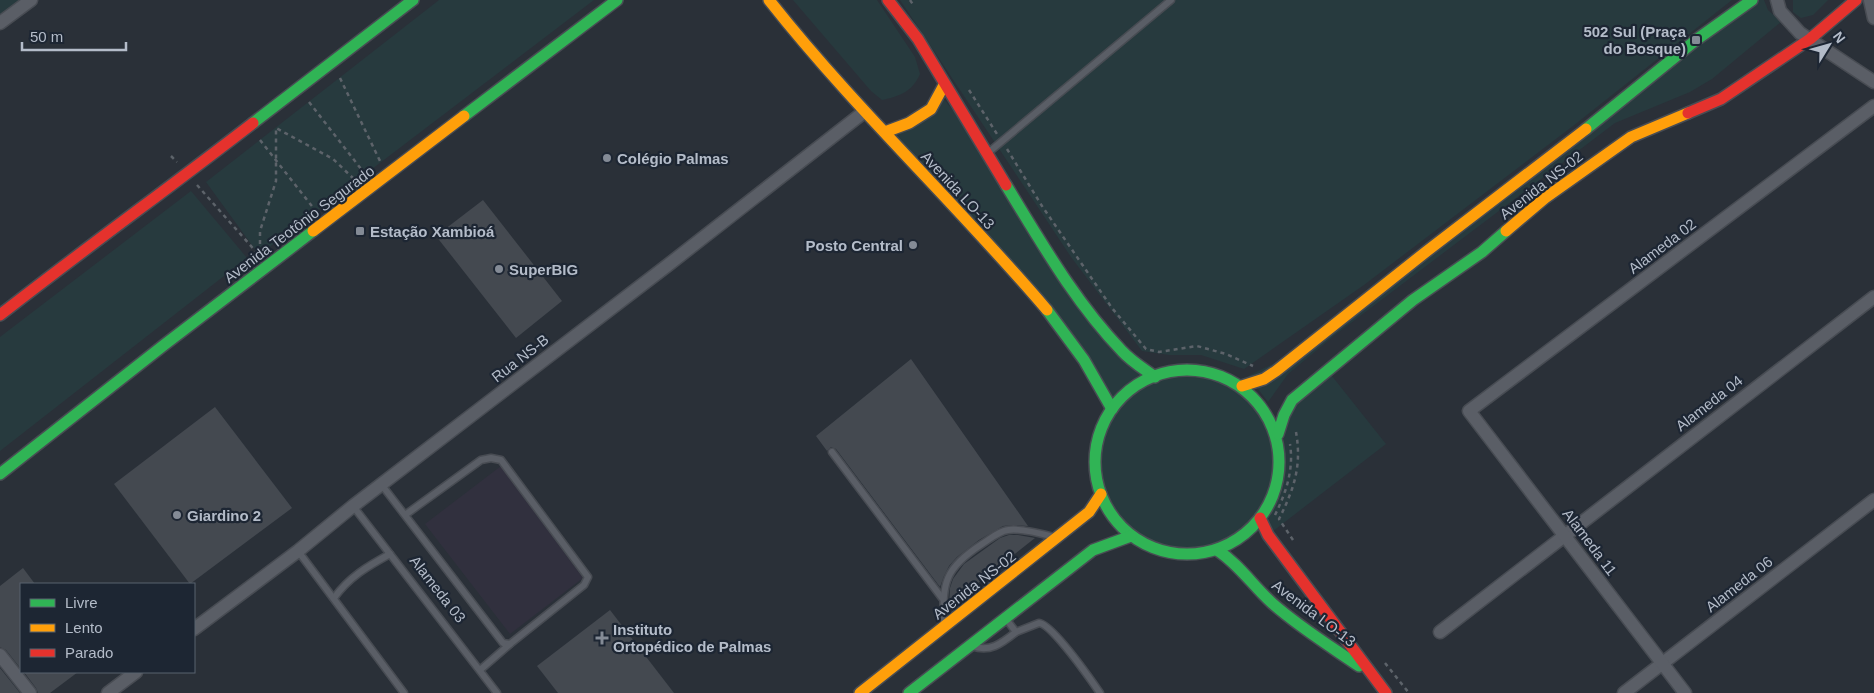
<svg xmlns="http://www.w3.org/2000/svg" width="1874" height="693" viewBox="0 0 1874 693" font-family="Arial,sans-serif">
<rect width="100%" height="100%" fill="#2a3038"/>
<!-- medical -->
<path fill="#31303e" d="M501 466 583 578 510 634 425 524Z"/>
<!-- green -->
<g fill="#273a3e">
<path d="M0 0H31L0 23Z"/>
<path d="M439 0H594L259 255 206 182Z"/>
<path d="M793 0H877L915 57 920 74C912 92 900 96 882 100L871 91Z"/>
<path d="M900 0H1732L1573 126 1364 285 1244 369 1201 355H1169L1142 351 1071 257Z"/>
<path d="M1759 0H1764L1768 10 1781 22 1712 79 1690 92 1615 123 1335 335 1288 374 1268 402 1248 376 1289 356Z"/>
<path d="M1793 0H1828L1813 15 1801 18 1793 12Z"/>
<path d="M938 92 988 153 1059 278 1155 377 1202 372 1242 386 1278 434 1284 415 1328 371 1386 444 1268 535 1260 518 1241 537 1188 555 1147 546 1131 536 1101 494 1099 436 1112 409 1078 351 885 132 920 117Z"/>
<path d="M191 191 247 258 0 451V337Z"/>
</g>
<!-- building -->
<g fill="#444950">
<path d="M483 200 562 301 516 338 436 236Z"/>
<path d="M911 359 1028 526 1013 525 1003 526 979 540 957 557 949 566 944 576 940 587 836 449 831 447 827 451 816 436Z"/>
<path d="M215 407 292 508 190 584 114 484Z"/>
<path d="M1018 535 1035 538 949 606 950 588 953 579 964 564 1000 538 1009 535Z"/>
<path d="M23 568 35 584H21V669L6 650 0 647V586Z"/>
<path d="M610 610 674 693H558L537 666Z"/>
<path d="M0 668 20 693H0Z"/>
<path d="M24 672H78L50 693H38L36 688Z"/>
</g>
<g fill="none" stroke-linecap="round" stroke-linejoin="round">
<!-- lane casing -->
<g stroke="#484c53" stroke-width="9">
<g id="lane">
<path d="M989 152 1171 0"/>
<path d="M832 452 942 598"/>
<path d="M381 484 503 643 510 644 584 585 588 577 501 460 491 458 481 460 405 515"/>
<path d="M353 506 497 693"/>
<path d="M298 551 404 693"/>
<path d="M334 598C349 577 368 566 390 554"/>
<path d="M1006 619 1016 632 1039 623C1052 624 1091 680 1100 693"/>
<path d="M944 624C942 582 945 568 982 544 990 539 999 531 1008 530 1019 528 1043 534 1054 537"/>
<path d="M972 646C990 653 1002 643 1016 632"/>
<path d="M480 670 510 644"/>
</g>
</g>
<!-- street casing -->
<g stroke="#484c53" stroke-width="15">
<g id="street">
<path d="M1777 0 1780 11 1800 33 1874 82"/>
<path d="M1870 0 1874 18"/>
<path d="M0 23 31 0"/>
<path d="M194 629 298 551 353 506 668 265 864 112"/>
<path d="M1440 632 1874 297"/>
<path d="M0 655 30 693"/>
<path d="M108 693 136 672"/>
<path d="M1624 693 1874 500"/>
<path d="M1685 693 1469 411 1874 106"/>
</g>
</g>
<!-- fast casing -->
<g stroke="#484c53" stroke-width="14">
<g id="fast">
<path d="M464 116 617 0"/>
<path d="M253 123 413 0"/>
<path d="M1586 129 1696 40 1752 0"/>
<path d="M1006 185C1041 242 1075 302 1122 351 1131 361 1144 369 1155 377"/>
<path d="M1047 310 1084 360 1112 409"/>
<circle cx="1187" cy="462" r="92"/>
<path d="M1278 434 1284 415 1292 400 1413 300 1482 252 1506 231"/>
<path d="M0 474 164 345 313 231"/>
<path d="M1217 550C1239 564 1253 586 1272 603 1299 627 1330 646 1359 666"/>
<path d="M909 693 1093 550 1131 536"/>
</g>
</g>
<!-- slow casing -->
<g stroke="#484c53" stroke-width="14">
<g id="slow">
<path d="M769 0C855 109 957 204 1047 310"/>
<path d="M885 132 909 123 931 109 944 85"/>
<path d="M313 231 464 116"/>
<path d="M1506 231 1545 198 1631 137 1688 113"/>
<path d="M1242 386 1264 379 1276 371 1427 251 1586 129"/>
<path d="M860 693 1089 512 1101 494"/>
</g>
</g>
<!-- jam casing -->
<g stroke="#484c53" stroke-width="14">
<g id="jam">
<path d="M888 0 918 39 1006 185"/>
<path d="M1688 113 1721 99 1810 39 1856 0"/>
<path d="M0 315C83 250 169 188 253 123"/>
<path d="M1260 518 1268 535 1386 693"/>
</g>
</g>
<!-- path -->
<g stroke="#5d636a" stroke-width="2.5" stroke-dasharray="4 4" stroke-linecap="butt">
<path d="M910 0 914 6"/>
<path d="M340 78 380 161"/>
<path d="M969 90 997 134"/>
<path d="M309 102 365 174"/>
<path d="M260 140 315 210"/>
<path d="M1007 149 1042 206 1112 308 1146 349 1159 352 1197 346 1226 354 1253 366"/>
<path d="M171 156 177 162"/>
<path d="M197 185 258 254"/>
<path d="M260 252V231L276 181V128L333 159 355 180"/>
<path d="M1275 515C1286 493 1294 469 1290 444"/>
<path d="M1293 540 1279 519C1294 489 1302 466 1296 432"/>
<path d="M1385 663 1409 693"/>
</g>
<!-- lane -->
<use href="#lane" stroke="#5a5e66" stroke-width="6"/>
<!-- street -->
<use href="#street" stroke="#5a5e66" stroke-width="12"/>
<!-- fast -->
<use href="#fast" stroke="#30b455" stroke-width="11"/>
<!-- slow -->
<use href="#slow" stroke="#ff9f0a" stroke-width="11"/>
<!-- jam -->
<use href="#jam" stroke="#e5322d" stroke-width="11"/>
</g>
<!-- markers -->
<g fill="#848b96" stroke="#1d2633" stroke-width="2">
<rect x="1691" y="35" width="10" height="10" rx="2.5"/>
<circle cx="607" cy="158" r="5"/>
<rect x="355" y="226" width="10" height="10" rx="2.5"/>
<circle cx="913" cy="245" r="5"/>
<circle cx="499" cy="269" r="5"/>
<circle cx="177" cy="515" r="5"/>
<path d="M599.5 630.5h5v5h5v5h-5v5h-5v-5h-5v-5h5z"/>
</g>
<g text-anchor="middle" dominant-baseline="central" stroke-width="4.5" stroke-linejoin="round" paint-order="stroke">
<!-- poi labels -->
<g font-size="15" font-weight="bold" fill="#b4bcc9" stroke="#1d2633" text-anchor="start">
<text x="1686" y="31" text-anchor="end">502 Sul (Praça<tspan x="1686" dy="17">do Bosque)</tspan></text>
<text x="617" y="158">Colégio Palmas</text>
<text x="370" y="231">Estação Xambioá</text>
<text x="903" y="245" text-anchor="end">Posto Central</text>
<text x="509" y="269">SuperBIG</text>
<text x="187" y="515">Giardino 2</text>
<text x="613" y="629">Instituto<tspan x="613" dy="17">Ortopédico de Palmas</tspan></text>
</g>
<!-- street labels -->
<g font-size="15" fill="#b4bcc9" stroke="#1d2633">
<text transform="translate(1541 185) rotate(-38)">Avenida NS-02</text>
<text transform="translate(958 190) rotate(47)">Avenida LO-13</text>
<text transform="translate(299 224) rotate(-37)">Avenida Teotônio Segurado</text>
<text transform="translate(1662 246) rotate(-37)">Alameda 02</text>
<text transform="translate(520 358) rotate(-38)">Rua NS-B</text>
<text transform="translate(1709 403) rotate(-38)">Alameda 04</text>
<text transform="translate(1590 542) rotate(53)">Alameda 11</text>
<text transform="translate(1739 584) rotate(-38)">Alameda 06</text>
<text transform="translate(974 585) rotate(-38)">Avenida NS-02</text>
<text transform="translate(438 589) rotate(52)">Alameda 03</text>
<text transform="translate(1314 613) rotate(37)">Avenida LO-13</text>
</g>
</g>
<!-- legend -->
<rect x="20" y="583" width="175" height="90" fill="#1d2633" stroke="#59626f"/>
<rect x="30" y="599" width="25" height="8" fill="#30b455" stroke="#59626f"/>
<text x="65" y="608" font-size="15" fill="#b4bcc9">Livre</text>
<rect x="30" y="624" width="25" height="8" fill="#ff9f0a" stroke="#59626f"/>
<text x="65" y="633" font-size="15" fill="#b4bcc9">Lento</text>
<rect x="30" y="649" width="25" height="8" fill="#e5322d" stroke="#59626f"/>
<text x="65" y="658" font-size="15" fill="#b4bcc9">Parado</text>
<!-- north arrow -->
<g transform="translate(1829 45) rotate(53)" stroke="#1d2633" stroke-width="4" paint-order="stroke">
<path d="M0-4L9 19L0 12L-9 19Z" fill="#b4bcc9"/>
<text y="-8" font-size="14" font-weight="bold" text-anchor="middle" fill="#b4bcc9">N</text>
</g>
<!-- scale -->
<path d="M22 42v8h104v-8" fill="none" stroke="#b4bcc9" stroke-width="2.5"/>
<text x="30" y="42" font-size="15" fill="#b4bcc9" stroke="#1d2633" stroke-width="4" paint-order="stroke">50 m</text>
</svg>
